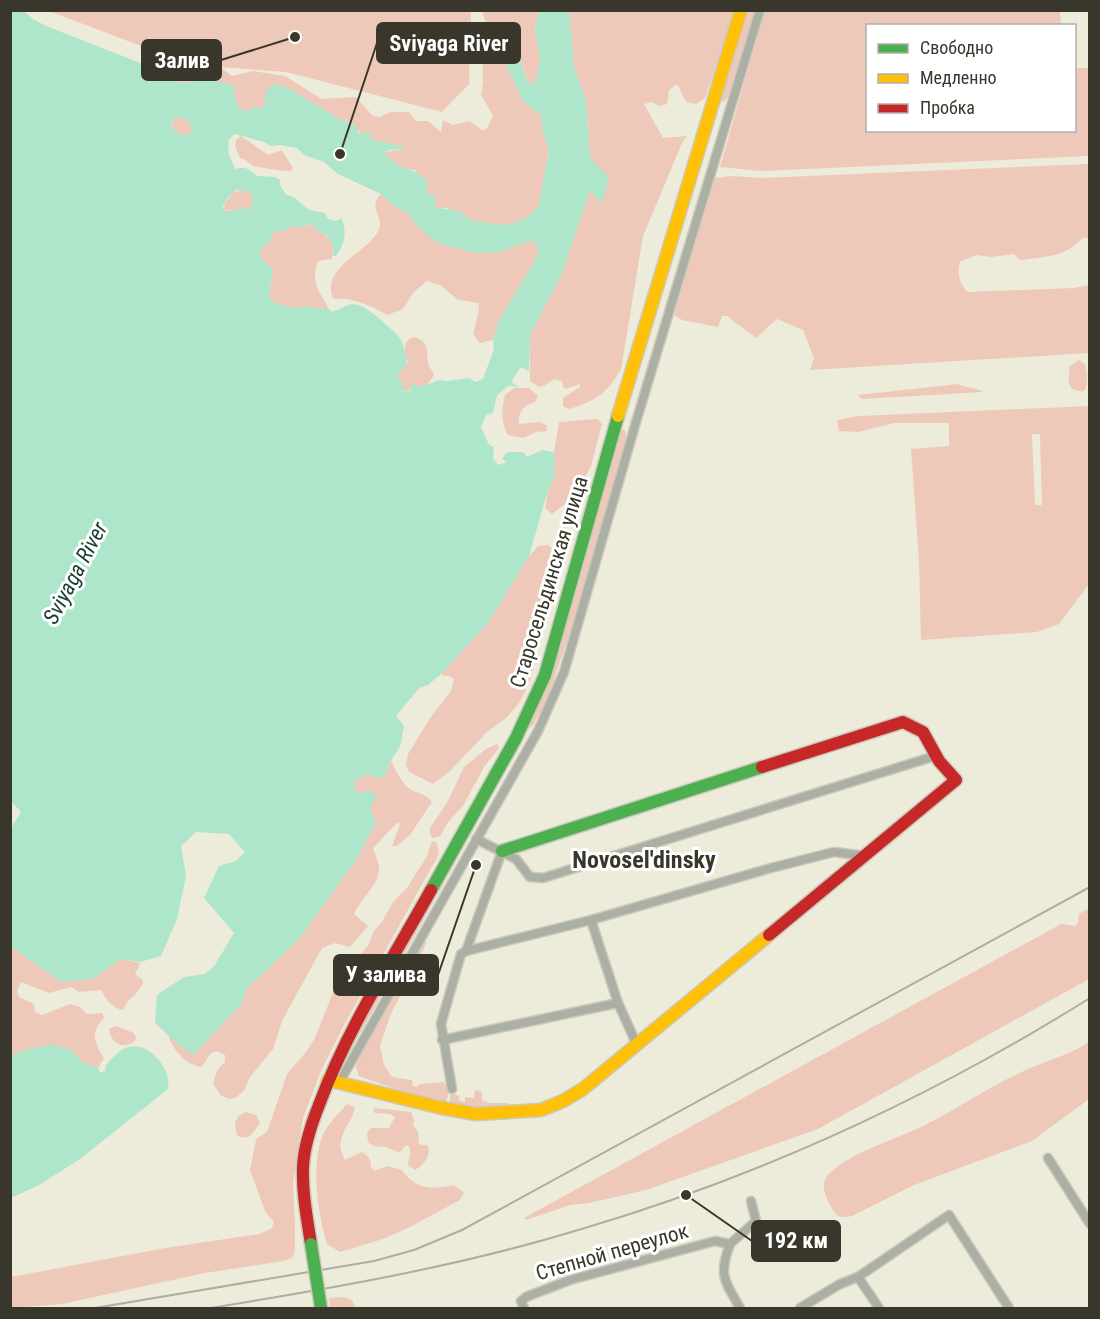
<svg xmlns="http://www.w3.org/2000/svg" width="1100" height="1319" viewBox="0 0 1100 1319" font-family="'Roboto Condensed',sans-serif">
<rect width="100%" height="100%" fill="#edebda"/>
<!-- green -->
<g fill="#eec9ba" fill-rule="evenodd">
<path d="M49 11H471L469 84 442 112 286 72 220 67 232 76 253 71 285 76 322 99 356 97 373 116 380 117 391 112H409L416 121H428L441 132 443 120 453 125 470 121 483 131 487 128 493 116 481 95 483 82 482 44 488 30 482 11H539L535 28 540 60 537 84 528 82 519 56 521 39 510 26 511 43 507 67 524 102 541 115 542 128 549 151 538 207 524 220 507 225 472 221 447 208H439L433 204 415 170C402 169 391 163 385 152L403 149 404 147C384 142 363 142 352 123L343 121 319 107 266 103 262 108H253L248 111 239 109 234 96 208 79 179 83 169 71 175 65 183 62Z"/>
<path d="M569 11H733L719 59 705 98 696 104 686 102 677 84 669 90 667 104 660 106 651 102 644 104 663 138 687 136 682 143 643 236 621 369C607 393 596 401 569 409L563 406V398L580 387V384L566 389 563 387 562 381 554 379 544 386 539 387 530 381V335L562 273 590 190 601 203 590 158 586 101 574 67Z"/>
<path d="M748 11H756L729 95 724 102 721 101Z"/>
<path d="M765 11H1060L1061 25 868 26V130H1074L1075 68H1089V156L761 171 720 167Z"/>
<path d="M174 118H183L189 121 192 129 189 135C180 137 175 132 171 125Z"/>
<path d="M241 136 268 155 282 150 293 168 291 171C286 172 258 167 254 166 249 163 246 160 240 158L235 146 236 140Z"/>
<path d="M1089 164V238H1082C1068 257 1042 257 1020 260L1014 254 991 257 976 255 960 262C957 274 959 282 967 292L1074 288 1089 285V353L810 370 814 358 803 330 777 319 756 338 727 316H722L718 327 682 320 674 315 715 178 732 176 761 178Z"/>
<path d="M247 190 250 192C255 200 255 207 245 210L242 208 233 211 224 210 225 203 233 192Z"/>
<path d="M381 194 393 205 407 213 423 232 475 253 498 252 532 241 538 245V255L499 321 493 340 480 343 473 334 478 315 479 303 458 300 440 285 427 281 413 293 403 309 387 315C369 305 354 297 333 299 321 264 369 254 379 229 384 215 367 209 381 194Z"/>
<path d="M308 224C318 227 327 236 333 245L332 259 318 261C310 282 319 290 328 308L319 309 307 306 292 308 274 303 269 297 272 278V268L261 258 259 250 268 244 274 231H284L290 226 302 227Z"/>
<path d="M414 337C432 342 425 354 429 366 430 369 433 372 434 375L427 385 419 387 415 384 407 392 403 390 402 381 398 379 397 374 408 362C403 352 403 340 414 337Z"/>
<path d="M1079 360 1085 364C1087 372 1089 384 1084 391 1066 393 1068 379 1070 366Z"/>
<path d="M958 384C967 389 975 386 983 392L862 399 858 395Z"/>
<path d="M514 388H529L538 396 535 402C523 406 518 411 519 424L539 422 546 425 547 431 536 432 524 438 508 435C500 422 502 410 505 395Z"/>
<path d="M1089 406V584L1059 624 1037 632 921 640 919 561 911 449 949 446V423H894L858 432 839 431 837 420 859 416ZM1032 434H1040L1042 505H1035Z"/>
<path d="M597 419 602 424 591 466 583 481 574 489 565 504 552 514 545 508 548 490 555 475 554 452 559 422Z"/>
<path d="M623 429 626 432V439L569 636 555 676 553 690 533 725 527 730 526 727 617 437Z"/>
<path d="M548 545 560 555 530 681 520 702 507 717 487 732 449 772 433 784 409 772 406 764 408 754 430 718 451 691 454 679 449 676H443L441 674 488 623 529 556 538 546Z"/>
<path d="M497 744 499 748 484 767 463 806 448 822 440 836 433 838 430 834V828L448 801 464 767 486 749Z"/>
<path d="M391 760C395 770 402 784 411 790 421 795 423 792 432 802L410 835 397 846H392L400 824 398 822 373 848C375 854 378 860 379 867 381 883 360 899 354 914L368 926 350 947 335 943 322 948 282 1021 273 1049 250 1077 245 1089 237 1097 229 1099 220 1095 213 1083 218 1069 225 1062V1055L217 1051 211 1053 202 1067C185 1065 172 1049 168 1034L180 1046 241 1004 247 988 298 940 354 863 376 822 356 793 353 781 369 773 384 777Z"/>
<path d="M432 841 437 843 439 854 344 1025 321 1071 303 1118 293 1183 295 1224V1250L293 1257 284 1261 205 1273 62 1304 11 1308V1277L165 1248 260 1234 272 1228 274 1222 265 1211 250 1170 256 1139 267 1132 287 1074 306 1052 315 1038 340 975 368 946 374 931 382 922 393 902 407 888 427 856Z"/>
<path d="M450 860 455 863 362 1030 350 1048 359 1022Z"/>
<path d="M1089 908V979L818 1129 646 1190 589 1203 570 1205 526 1220 524 1218 1061 924 1075 926 1078 923 1079 914Z"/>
<path d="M423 941 427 942 390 1016 380 1046 384 1065 392 1077 412 1080 413 1086 418 1087 419 1084 443 1082C450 1088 450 1097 444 1103H435L359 1076 356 1067 357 1057Z"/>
<path d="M12 947 61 982 92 979 121 959 140 963 135 974 143 980V984L135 995 128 1001 123 1010C113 1009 105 998 101 990L79 992 71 987 49 993 21 982 17 991 19 997 34 1004 35 1012 42 1015 70 1004 80 1007 87 1014 102 1013 104 1018C90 1032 94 1043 104 1058L98 1068 82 1062 73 1051 26 1050 11 1056Z"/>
<path d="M116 1026 134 1033 136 1038 135 1041C123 1050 111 1044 109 1029Z"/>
<path d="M1089 1042V1099L1032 1141 914 1185 852 1216C844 1218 837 1218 833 1210 828 1201 821 1189 825 1180 838 1156 897 1139 921 1127 957 1109 990 1086 1026 1070 1047 1060 1070 1055 1089 1042Z"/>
<path d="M475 1090 482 1092V1100L490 1103H508L511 1107C490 1110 469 1110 450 1104V1095L453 1093 460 1097 458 1100 465 1102V1097L474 1098Z"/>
<path d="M347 1104 355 1107C351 1129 332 1135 345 1160L362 1152C369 1156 371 1159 371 1167L374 1171 387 1166 402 1170C416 1190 433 1190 454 1185L464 1193 460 1200 410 1227 383 1239 340 1252 327 1244C318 1214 311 1167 322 1137 326 1126 339 1113 347 1104Z"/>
<path d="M375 1108 411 1112 414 1120 413 1125 418 1132 419 1144 428 1146C431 1156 424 1164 415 1170L408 1165C408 1159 413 1151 408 1145L405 1146 400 1152C394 1152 391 1148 386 1147 379 1146 374 1148 368 1142L367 1133 371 1128H389L395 1117 390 1114 375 1113 373 1111Z"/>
<path d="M246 1112 256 1115 260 1123C253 1132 250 1141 238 1136 233 1126 234 1116 246 1112Z"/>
<path d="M343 1297 352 1300 356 1308H330L329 1298Z"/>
</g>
<!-- water -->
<g fill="#ade6ca" fill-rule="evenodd">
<path d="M11 10 23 11 33 19 46 26 148 66 179 83 208 79 232 85 236 91 234 96 239 109 248 111 253 108H262L266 103 264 96 270 87 276 84 293 91 343 121 352 123 357 127 358 133H368L373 140 405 147 404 149 389 150 385 152C395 171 416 166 428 182L426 189 428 194 434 195 437 199 434 204 439 208 459 211 472 221 507 225 524 219 538 207 549 151 542 128 541 115 524 102 507 67 511 43 510 26C527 36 517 41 520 57 521 65 525 74 528 82L536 84 540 60 535 28 539 11H569L574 67 586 101 590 158 609 178 601 204 590 190 562 273 530 335 529 371 521 367 511 382 519 387 508 386 497 395 493 413 486 415 481 427 489 445 494 447 493 458 498 465 507 462 502 459 507 452H523L527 457 542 450 554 452 555 475 548 490 529 556 488 623 441 674 428 685 419 688 396 716 404 726 400 747 391 760 384 777 375 778 369 773 354 781 356 793 371 790 376 797 370 809 376 822 354 863 298 940 247 988 241 1004 193 1055 180 1046 155 1023 157 995 184 977 205 974 215 965 234 933 204 898 219 866 236 861 245 852 229 834 196 832 181 846 186 876 177 919 161 956 140 962 121 959 92 979 61 982 12 947 11 948V828L21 812 10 800ZM176 118C186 118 189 119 192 129L189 135C180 136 172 131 171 122ZM235 134 264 142 271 146 280 145 297 148 304 155 324 162 338 174 381 194 393 205 407 213 423 232 440 244 475 253 498 252 531 241 538 245V255L499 321 493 340 494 349 483 379 475 382 469 378 447 381 440 380 419 387 413 383 410 391 404 392 402 381 397 376 399 372 407 364C406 356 404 344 399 337 392 329 369 308 358 305 348 302 341 310 332 312L328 308 319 309 307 306 292 308 274 303 269 296 272 278V268L261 258 259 250 268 244 274 231H284L290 226 302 227 308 224 314 226 318 231 325 234 333 245V256H336C344 245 348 232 341 218L336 221 328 219 325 213C318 212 312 211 307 208 298 202 297 196 286 195L280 185V180L275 177 257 176C249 168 244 167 235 169L228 152 229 139ZM237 190 250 192 253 205 245 210 242 208 233 211H225L223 207C225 201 231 192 237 190Z"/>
<path d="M52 1044 73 1051 82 1062 98 1068 100 1073 105 1071 106 1065C111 1060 117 1052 123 1049 146 1037 172 1067 168 1089L80 1159 39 1185 11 1198V1056L26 1050Z"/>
</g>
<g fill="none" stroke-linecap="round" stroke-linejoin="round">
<!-- street casing -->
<g stroke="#cbc9bc" stroke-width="11">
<g id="street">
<path d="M476 839 516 859 530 877 543 878 935 756"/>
<path d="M502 851 466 951 591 920 771 868 834 852 865 856"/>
<path d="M591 920 618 1003 637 1045"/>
<path d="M442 1040 618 1003"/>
<path d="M339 1083 538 731 564 672 636 422 760 10"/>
<path d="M452 1089 441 1024 461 954 466 951"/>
<path d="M1048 1158 1090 1224"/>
<path d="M730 1244C718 1276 725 1281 740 1308"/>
<path d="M858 1277 879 1308"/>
<path d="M524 1308 521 1301 526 1297 570 1280 715 1241 730 1244 756 1221 751 1201"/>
<path d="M800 1308 840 1284 858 1277 949 1215 1009 1308"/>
</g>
</g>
<!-- fast casing -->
<g stroke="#cbc9bc" stroke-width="15">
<g id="fast">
<path d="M502 851 762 767"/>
<path d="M431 890 516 738 545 675 618 416"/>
</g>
</g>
<!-- slow casing -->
<g stroke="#cbc9bc" stroke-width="15">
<g id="slow">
<path d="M618 416 741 10"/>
<path d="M328 1080 442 1108 476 1114 541 1110 563 1101 583 1089 769 935"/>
</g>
</g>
<!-- jam casing -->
<g stroke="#cbc9bc" stroke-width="15">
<g id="jam">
<path d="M762 767 903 722 923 732 939 761 956 780 769 935"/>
<path d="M311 1244C307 1218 302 1193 303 1167 304 1145 311 1125 319 1105 347 1029 392 960 431 890"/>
</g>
</g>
<!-- street -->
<use href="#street" stroke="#acafa3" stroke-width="8"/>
<!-- fast -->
<use href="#fast" stroke="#4caf50" stroke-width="12"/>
<!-- slow -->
<use href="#slow" stroke="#ffc107" stroke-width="12"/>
<!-- jam -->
<use href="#jam" stroke="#c62828" stroke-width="12"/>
<!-- rail -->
<g stroke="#acaea3" stroke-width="2">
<path d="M95 1308 374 1261 414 1250 462 1230 1090 887"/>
<path d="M211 1308C333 1288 456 1267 575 1231 756 1178 930 1098 1090 998"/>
</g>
<!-- fast-bridge casing -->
<g stroke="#cbc9bc" stroke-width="15" stroke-linecap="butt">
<path id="fast-bridge" d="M311 1244 321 1308"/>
</g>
<!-- fast-bridge -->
<use href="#fast-bridge" stroke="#4caf50" stroke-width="12"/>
</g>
<g text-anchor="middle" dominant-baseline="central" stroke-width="6" stroke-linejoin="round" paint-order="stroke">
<!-- street labels -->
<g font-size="21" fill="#39372b" stroke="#fff">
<text transform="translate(549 582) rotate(-73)">Старосельдинская улица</text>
<text transform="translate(612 1252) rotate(-16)">Степной переулок</text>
</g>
<!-- water labels -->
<g font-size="22" font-style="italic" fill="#1a3f32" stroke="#fff">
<text transform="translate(75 573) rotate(-62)">Sviyaga River</text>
</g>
<!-- quarter labels -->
<g font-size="24" font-weight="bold" fill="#39372b" stroke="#fff">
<text x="644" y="860">Novosel'dinsky</text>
</g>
</g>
<!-- callouts -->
<path fill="none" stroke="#39372b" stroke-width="2" d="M340 154L377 43M295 37L221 60M476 865L438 975M686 1195L752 1241"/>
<g fill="#39372b" stroke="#fff" stroke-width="2">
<circle cx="340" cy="154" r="6"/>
<circle cx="295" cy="37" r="6"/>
<circle cx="476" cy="865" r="6"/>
<circle cx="686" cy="1195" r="6"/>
</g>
<g fill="#39372b" stroke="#39372b" stroke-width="2">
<rect x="377" y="23" width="143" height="40" rx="6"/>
<rect x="142" y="40" width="79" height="40" rx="6"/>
<rect x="334" y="955" width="104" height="40" rx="6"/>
<rect x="752" y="1221" width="88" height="40" rx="6"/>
</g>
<g font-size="22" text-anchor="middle" font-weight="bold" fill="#fff">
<text x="449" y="51">Sviyaga River</text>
<text x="182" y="68">Залив</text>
<text x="386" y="982">У залива</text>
<text x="796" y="1248">192 км</text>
</g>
<!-- border -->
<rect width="1100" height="1319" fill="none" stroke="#39372b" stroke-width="24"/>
<!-- legend -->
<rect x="866" y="24" width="210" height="108" fill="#ffffff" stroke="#b0afaa" stroke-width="1.5"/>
<rect x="878" y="44" width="30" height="9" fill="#4caf50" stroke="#b0afaa" stroke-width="1.5"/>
<text x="920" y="54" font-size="18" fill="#39372b">Свободно</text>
<rect x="878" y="74" width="30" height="9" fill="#ffc107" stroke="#b0afaa" stroke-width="1.5"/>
<text x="920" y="84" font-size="18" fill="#39372b">Медленно</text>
<rect x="878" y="104" width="30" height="9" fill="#c62828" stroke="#b0afaa" stroke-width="1.5"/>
<text x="920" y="114" font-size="18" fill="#39372b">Пробка</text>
</svg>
